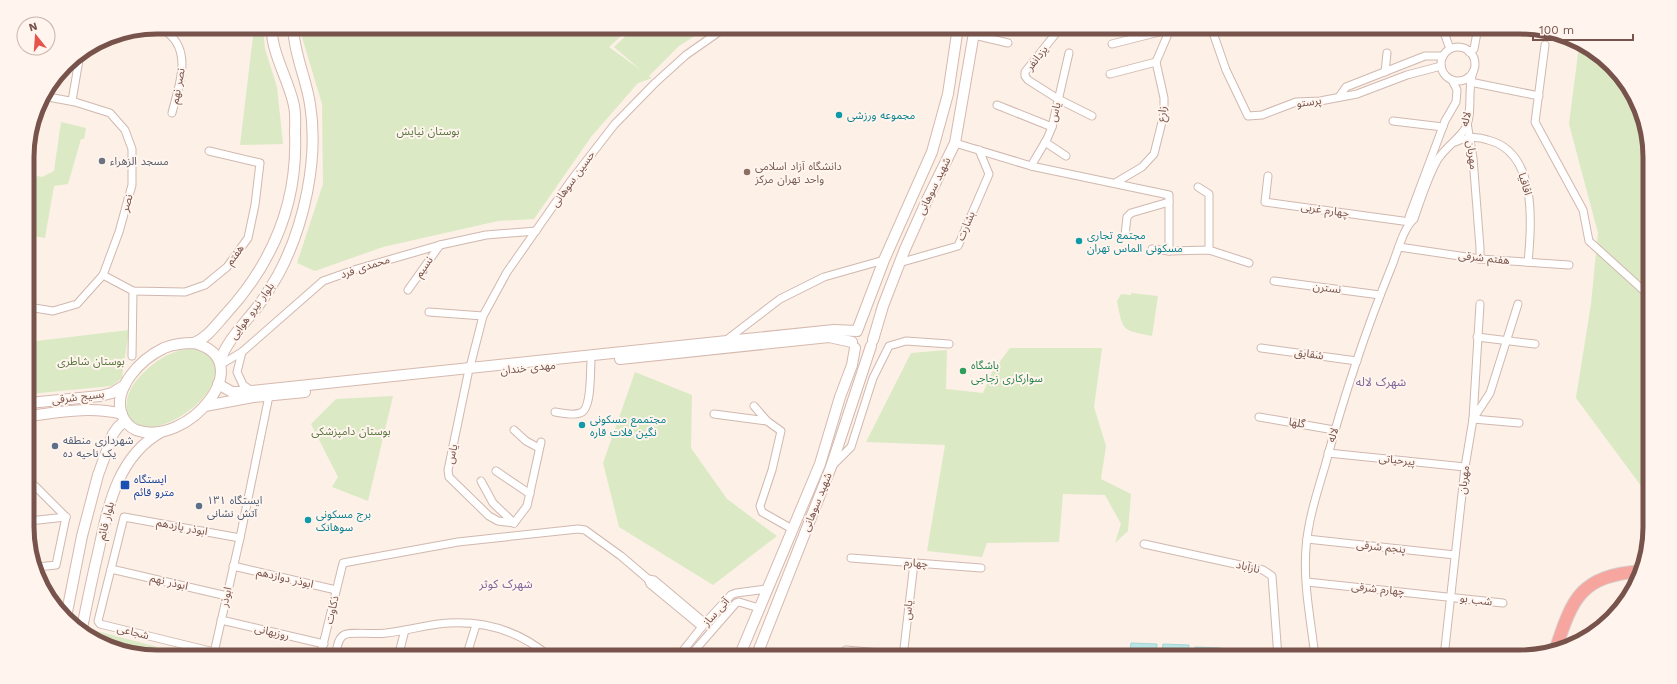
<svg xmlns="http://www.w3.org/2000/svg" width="1677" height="684" viewBox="0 0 1677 684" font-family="'Work Sans','Noto Sans Arabic',sans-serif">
<rect width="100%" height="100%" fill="#fcf0e7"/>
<!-- green -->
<g fill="#dbeac5">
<path d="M303 27H631L609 47 642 71 614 47 635 27H709L679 46 649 76 652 78 638 83 591 137 534 219 498 221 383 247 315 271 297 263 323 184 322 104 302 37Z"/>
<path d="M1074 27H1110L1096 35 1072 33Z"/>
<path d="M254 28H263L265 49 277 87 283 144 240 145Z"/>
<path d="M1579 46 1618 72 1637 100 1649 140 1650 498 1576 398 1591 304 1598 233 1569 124Z"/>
<path d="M61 122 86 128 84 139H81L68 184 54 186 45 238 28 235 27 174 42 177 54 171Z"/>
<path d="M1131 293 1158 296 1152 336C1122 330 1123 332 1117 301L1121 294 1131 295Z"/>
<path d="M129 330 122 378 112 386 29 394 28 342Z"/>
<path d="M192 348 208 352C210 356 215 361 216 365 217 367 216 372 215 374 212 399 177 423 154 427 123 433 120 400 136 381 151 363 168 351 192 348Z"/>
<path d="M1010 348H1102L1094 407 1106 446 1101 479 1131 494 1128 531 1115 543 1121 524 1105 495 1063 494 1059 542 987 543 982 557 927 551 945 445 866 442 911 353 947 350 946 389 983 393 992 372Z"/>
<path d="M635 372 692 395 691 448 727 499 777 536 713 585 619 527 603 463Z"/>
<path d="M393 396 368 501 332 487 338 477 311 424 336 399Z"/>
<path d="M85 628 154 646 165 650 166 657 115 650 85 630Z"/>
</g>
<!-- water -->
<g fill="#bbe6e5" stroke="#a2d8d7">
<path d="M1131 643 1157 644 1156 657H1129Z"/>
<path d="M1163 644 1189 645 1188 657H1161Z"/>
<path d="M1195 647 1221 648 1220 657H1193Z"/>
</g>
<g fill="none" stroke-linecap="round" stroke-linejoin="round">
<!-- street casing -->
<g stroke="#d1b8af" stroke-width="9">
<g id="street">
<path d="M1061 27 1025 72V76L1028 80 1058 99 1092 116"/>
<path d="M1211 27 1226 70 1248 116 1262 115 1296 102 1320 101 1357 94 1407 75 1441 66"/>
<path d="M1442 27 1450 49"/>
<path d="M150 28C156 30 164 30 168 33 193 53 178 88 172 113"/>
<path d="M974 35 1008 43"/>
<path d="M1112 44 1171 29"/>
<path d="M1545 45 1535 122 1583 210 1589 241 1642 289"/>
<circle cx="1458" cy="64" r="17"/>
<path d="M1469 52 1474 49 1478 27"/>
<path d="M1385 72 1387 53"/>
<path d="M1110 74 1156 62"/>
<path d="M1470 82 1539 96"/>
<path d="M1339 97 1346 87 1425 56H1443"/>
<path d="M72 101 80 54"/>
<path d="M997 105 1052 127"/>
<path d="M1393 121 1443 127"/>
<path d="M1467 123 1473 158 1480 248V259"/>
<path d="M1045 142 1066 156"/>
<path d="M1455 142C1467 137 1476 136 1488 140 1537 152 1532 223 1528 262"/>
<path d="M955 143 1031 166 1169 195V251"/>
<path d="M1031 166 1047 139 1052 127 1069 53"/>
<path d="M1268 176 1265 202 1410 222"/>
<path d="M1115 183 1142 167 1154 154 1164 114V98L1156 62 1171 27"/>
<path d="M1198 187 1209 194V250"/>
<path d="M1410 222 1409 217 1445 121 1456 102 1457 90 1452 80"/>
<path d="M1125 235 1127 217 1131 213 1169 202"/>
<path d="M1399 247 1480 259 1569 265"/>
<path d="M1152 249 1169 251 1209 250 1249 263"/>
<path d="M899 263 958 246 989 174 979 150"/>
<path d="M103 275 133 291 185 292 205 285 227 267 248 238 255 205 260 163 209 151"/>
<path d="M1274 281 1380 295"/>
<path d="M408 290 440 245"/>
<path d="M28 307 53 311 77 304 103 275 119 232 132 185V149L125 130 110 113 75 102 43 96"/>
<path d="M429 312 483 316"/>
<path d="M28 324 29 307"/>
<path d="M1477 337 1535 344"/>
<path d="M729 338 780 299 824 277 884 260"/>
<path d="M1261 348 1357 361"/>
<path d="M242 352 237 372 243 385 252 391"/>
<path d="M132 356 133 291"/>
<path d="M220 365 242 352 323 281 357 269 440 245 486 235 536 231"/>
<path d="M470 367 483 316 507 272 570 182 614 125 655 83 686 55 726 27"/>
<path d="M468 374 448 470 449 477 489 516 498 521 514 523"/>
<path d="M754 406 767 421"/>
<path d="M555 412C562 413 573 416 580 413 592 410 590 372 591 362"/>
<path d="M714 414 767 421 781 431 772 470 760 506 762 512 792 529"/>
<path d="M1259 417 1334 430"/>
<path d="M1473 419 1490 393 1518 304"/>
<path d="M1473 419 1519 423"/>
<path d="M514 430 526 441 539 448"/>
<path d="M1328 453 1465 467"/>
<path d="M832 466 851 447 873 378 889 346 906 341 949 344"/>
<path d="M496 471 530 494"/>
<path d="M481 481 493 503 514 523"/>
<path d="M35 486 66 517"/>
<path d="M29 521 66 517"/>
<path d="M514 523 527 506 541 442"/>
<path d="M1307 539 1455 555"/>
<path d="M1144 544 1263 570 1272 576 1278 657"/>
<path d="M851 558 981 568"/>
<path d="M233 566 336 590"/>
<path d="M37 567 56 565 66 517"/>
<path d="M111 569 227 596"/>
<path d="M648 579 654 580 705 623"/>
<path d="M1307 582 1503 603"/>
<path d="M221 620 324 644"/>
<path d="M846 650 927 657"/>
<path d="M214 652 100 624 98 621 124 517 240 538"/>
<path d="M213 657 240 538 270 391"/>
<path d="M320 657 343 563 458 542 578 529 585 530 621 556 648 579 650 584 702 627"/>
<path d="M335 657C337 650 337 639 344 635 350 631 377 635 386 633 407 631 428 624 449 623 487 621 521 632 550 657"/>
<path d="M398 657 405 630"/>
<path d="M466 657 476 625"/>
<path d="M678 657 705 623 731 595 736 593 767 589"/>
<path d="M689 657 736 603 739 602 759 608"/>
<path d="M903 657 914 563"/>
<path d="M1315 657C1311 621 1303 584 1306 548 1308 520 1317 493 1325 466 1343 399 1365 332 1391 268 1397 254 1403 228 1414 219 1420 201 1429 174 1438 159 1446 147 1461 137 1466 127 1473 113 1467 89 1473 72"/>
<path d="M1444 657 1465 467 1473 419 1480 304"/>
</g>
</g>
<!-- secondary casing -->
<g stroke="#d6b9af" stroke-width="12">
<g id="secondary">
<path d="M873 340 883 306 905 249 927 200 955 143 975 27"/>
<path d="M194 343C207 338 216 325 225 315 272 264 298 203 295 133 295 124 296 114 294 106 290 83 270 50 272 27"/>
<path d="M194 343C261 360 188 449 136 430 129 427 125 422 122 415 112 388 141 359 164 348 174 344 183 343 194 343Z"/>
<path d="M620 359 829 337 852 342"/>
<path d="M220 361C227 340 245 323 258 306 265 297 272 285 278 275 304 227 319 159 310 104 306 78 294 54 293 27"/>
<path d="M218 384 232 392H242L727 341 834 330 857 331 884 260 932 152 948 94 958 27"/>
<path d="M29 403 100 396 112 393 125 385"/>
<path d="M205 406 253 397 305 392"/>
<path d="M29 416C60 412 91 406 122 414"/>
<path d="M66 617 82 536 98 475 113 434 118 427 125 421"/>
<path d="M82 628C87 603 92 578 98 553 108 507 117 457 161 432"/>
<path d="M739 657 820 464 840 397 852 365 855 348"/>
<path d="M756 657 831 467 871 346"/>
</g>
</g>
<!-- highway casing -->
<g stroke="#d9cfcd" stroke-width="14">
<path id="highway" d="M1555 651C1573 597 1580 576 1642 571"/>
</g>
<!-- street -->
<use href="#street" stroke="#fff" stroke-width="7"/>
<!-- secondary -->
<use href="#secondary" stroke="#fff" stroke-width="10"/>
<!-- highway -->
<use href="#highway" stroke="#f6a59f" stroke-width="12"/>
</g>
<!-- markers -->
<g fill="#0f9aa8" stroke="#fff5ee" stroke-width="1.5">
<circle cx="839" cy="115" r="4"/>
<circle cx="1079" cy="241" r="4"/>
<circle cx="582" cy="425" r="4"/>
<circle cx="308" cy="520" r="4"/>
</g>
<circle fill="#6b7280" stroke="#fff5ee" stroke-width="1.5" cx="102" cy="161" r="4"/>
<circle fill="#8d6e63" stroke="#fff5ee" stroke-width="1.5" cx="747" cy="172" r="4"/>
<circle fill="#2e9e5b" stroke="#fff5ee" stroke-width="1.5" cx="963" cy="371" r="4"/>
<g fill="#5c6f8a" stroke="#fff5ee" stroke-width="1.5">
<circle cx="55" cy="446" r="4"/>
<circle cx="199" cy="506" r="4"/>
</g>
<rect fill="#1a4fb4" stroke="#fff5ee" stroke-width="1.5" x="120" y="480" width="10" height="10" rx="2"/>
<g text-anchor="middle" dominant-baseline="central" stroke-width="4" stroke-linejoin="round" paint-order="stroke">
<!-- street labels -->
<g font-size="11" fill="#77534b" stroke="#fff5ee">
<text transform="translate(1037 58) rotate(-52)">یزدانفر</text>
<text transform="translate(178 86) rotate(-79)">نصر نهم</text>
<text transform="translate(1309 102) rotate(-8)">پرستو</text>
<text transform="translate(1055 112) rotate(-76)">یاس</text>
<text transform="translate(1162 114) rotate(-83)">زارع</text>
<text transform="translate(1466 119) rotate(-77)">لاله</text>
<text transform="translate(1472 155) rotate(83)">مهربان</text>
<text transform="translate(573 179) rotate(-54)">حسین سوهانی</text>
<text transform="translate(1525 184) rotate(73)">اقاقیا</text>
<text transform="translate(934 186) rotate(-64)">شهید سوهانی</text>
<text transform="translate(127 203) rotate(-74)">نصر</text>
<text transform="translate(1325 210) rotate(8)">چهارم غربی</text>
<text transform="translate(966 226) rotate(-67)">بشارت</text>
<text transform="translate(235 255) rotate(-54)">هفتم</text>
<text transform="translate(1484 258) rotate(6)">هفتم شرقی</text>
<text transform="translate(365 267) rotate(-18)">محمدی فرد</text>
<text transform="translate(424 267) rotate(-55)">نسیم</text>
<text transform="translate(1327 288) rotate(7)">نسترن</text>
<text transform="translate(252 311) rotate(-54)">بلوار نیرو هوایی</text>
<text transform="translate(1309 354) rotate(8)">شقایق</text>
<text transform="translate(528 368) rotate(-6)">مهدی خندان</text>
<text transform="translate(78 397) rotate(-7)">بسیج شرقی</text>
<text transform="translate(1297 423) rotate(10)">گلها</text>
<text transform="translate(1333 435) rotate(-74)">لاله</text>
<text transform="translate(452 454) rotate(-78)">یاس</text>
<text transform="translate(1397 460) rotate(6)">پیرحیاتی</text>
<text transform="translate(1464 480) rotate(-83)">مهربان</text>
<text transform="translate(817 502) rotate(-68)">شهید سوهانی</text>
<text transform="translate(106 521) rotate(-76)">بلوار قائم</text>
<text transform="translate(182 527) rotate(11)">ابوذر یازدهم</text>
<text transform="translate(1381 547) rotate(6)">پنجم شرقی</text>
<text transform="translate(916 563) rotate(4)">چهارم</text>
<text transform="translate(1248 567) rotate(13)">نازآباد</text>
<text transform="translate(285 578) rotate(13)">ابوذر دوازدهم</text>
<text transform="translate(169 582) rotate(13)">ابوذر نهم</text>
<text transform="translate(1378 589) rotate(6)">چهارم شرقی</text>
<text transform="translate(226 597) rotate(-77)">ابوذر</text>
<text transform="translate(1476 600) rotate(7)">شب بو</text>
<text transform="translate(332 610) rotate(-77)">ذکاوت</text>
<text transform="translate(908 610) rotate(-84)">یاس</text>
<text transform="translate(716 612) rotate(-48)">آتی ساز</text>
<text transform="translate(133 632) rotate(14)">شجاعی</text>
<text transform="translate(272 632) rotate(13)">روزبهانی</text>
</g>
<!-- culture labels -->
<g font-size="11" fill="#0d838f" stroke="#fff5ee" text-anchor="start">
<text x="847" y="115">مجموعه ورزشی</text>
<text x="1087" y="235">مجتمع تجاری<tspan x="1087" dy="13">مسکونی الماس تهران</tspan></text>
<text x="590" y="419">مجتممع مسکونی<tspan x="590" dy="13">نگین فلات قاره</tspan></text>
<text x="316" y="514">برج مسکونی<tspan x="316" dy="13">سوهانک</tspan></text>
</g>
<!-- park labels -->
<g font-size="11" fill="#5a7641" stroke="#fff5ee">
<text x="428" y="131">بوستان نیایش</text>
<text x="91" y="361">بوستان شاطری</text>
<text x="351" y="431">بوستان دامپزشکی</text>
</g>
<!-- worship labels -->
<g font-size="11" fill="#5b616d" stroke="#fff5ee" text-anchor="start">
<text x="110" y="161">مسجد الزهراء</text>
</g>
<!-- education labels -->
<g font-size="11" fill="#785e54" stroke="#fff5ee" text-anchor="start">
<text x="755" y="166">دانشگاه آزاد اسلامی<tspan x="755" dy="13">واحد تهران مرکز</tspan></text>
</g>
<!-- leisure labels -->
<g font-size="11" fill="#27864d" stroke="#fff5ee" text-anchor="start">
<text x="971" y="365">باشگاه<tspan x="971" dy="13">سواركاری زجاجی</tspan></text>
</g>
<!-- service labels -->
<g font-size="11" fill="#4e5e75" stroke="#fff5ee" text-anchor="start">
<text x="63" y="440">شهرداری منطقه<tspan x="63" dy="13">یک ناحیه ده</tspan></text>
<text x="207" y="500">ایستگاه ۱۳۱<tspan x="207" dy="13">آتش نشانی</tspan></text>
</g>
<!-- transit labels -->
<g font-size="11" fill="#164399" stroke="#fff5ee" text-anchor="start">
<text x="134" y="479">ایستگاه<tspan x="134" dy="13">مترو قائم</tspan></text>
</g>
<!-- neighbourhood labels -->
<g font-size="12" fill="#7f679a" stroke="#fff5ee">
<text x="1381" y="382">شهرک لاله</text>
<text x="506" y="584">شهرک کوثر</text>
</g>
</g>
<!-- crop -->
<path d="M0 0H1677V684H0ZM157 34H1520A123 123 0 0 1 1643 157V527A123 123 0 0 1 1520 650H157A123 123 0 0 1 34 527V157A123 123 0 0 1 157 34Z" fill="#fff5ee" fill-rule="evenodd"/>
<path fill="none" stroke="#77534b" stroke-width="5" d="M157 34H1520A123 123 0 0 1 1643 157V527A123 123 0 0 1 1520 650H157A123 123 0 0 1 34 527V157A123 123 0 0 1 157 34Z"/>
<!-- north arrow -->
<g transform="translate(36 36) rotate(343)"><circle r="19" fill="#fff5ee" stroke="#c9b4ad"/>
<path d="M0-3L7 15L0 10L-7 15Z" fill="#e6534d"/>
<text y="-6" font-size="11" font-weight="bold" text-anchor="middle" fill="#77534b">N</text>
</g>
<!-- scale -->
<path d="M1533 34v6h100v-6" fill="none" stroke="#77534b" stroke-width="2"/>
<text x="1539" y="34" font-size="12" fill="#77534b" stroke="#fff5ee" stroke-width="3" paint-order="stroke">100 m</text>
</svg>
